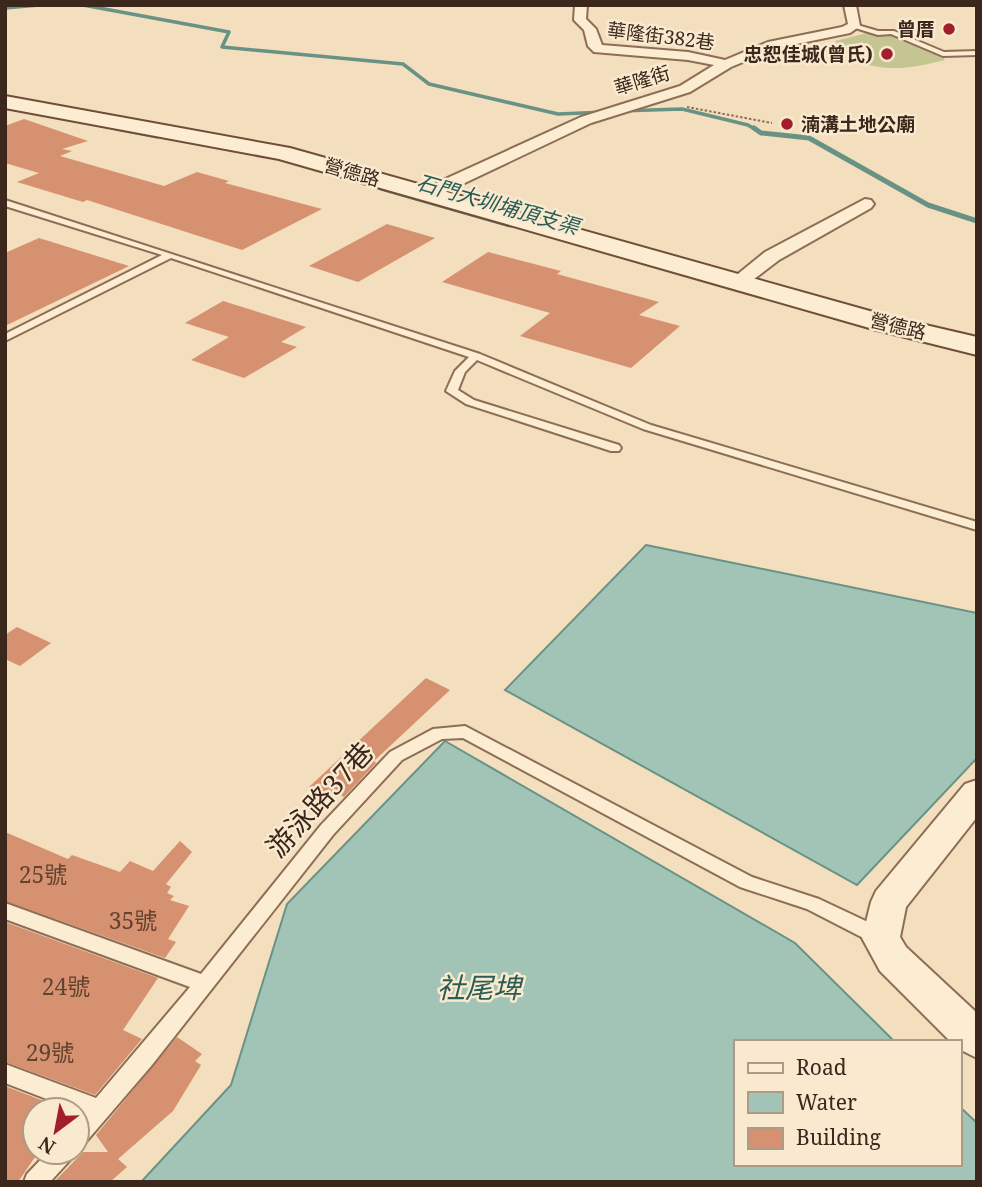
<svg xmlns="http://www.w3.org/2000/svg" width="982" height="1187" viewBox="0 0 982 1187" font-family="'Noto Serif','Noto Sans TC',serif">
<rect width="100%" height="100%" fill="#f3debe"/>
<!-- cemetery -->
<path fill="#c4c591" d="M867 33C892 34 929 39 945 60 906 70 862 77 835 41Z"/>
<!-- water -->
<g fill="#a2c4b7" stroke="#689384" stroke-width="2">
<path d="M646 545 977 613V758L857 885 505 690Z"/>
<path d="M445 741 795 943 895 1042H735V1164H959V1106L977 1123V1182H141L231 1085 287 904Z"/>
</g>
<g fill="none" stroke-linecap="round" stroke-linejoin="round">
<!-- stream-far1 -->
<g stroke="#689384" stroke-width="3.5">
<path d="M83 5 229 32 222 47 403 64 429 84 558 114 606 112"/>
<path d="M5 8 39 5"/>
<path d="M619 111 682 109 748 125 756 130"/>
<path d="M60 118 126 130"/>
</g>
<!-- stream -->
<g stroke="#689384" stroke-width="5">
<path d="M116 128 157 136"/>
<path d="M754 128 761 133 809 138 928 205 977 221"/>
<path d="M381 188 510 225"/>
</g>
</g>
<!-- building -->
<g fill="#d59170">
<path d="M24 119 88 141 62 149 72 151 60 156 164 186 197 172 229 181 225 183 322 209 242 250 87 200 83 202 17 182 39 173 5 163V126Z"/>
<path d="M387 224 435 238 358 282 309 266Z"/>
<path d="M39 238 129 266 5 326V253Z"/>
<path d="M488 252 561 271 557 274 659 302 639 315 680 326 631 368 520 336 550 313 442 282Z"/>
<path d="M223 301 306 327 281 342 297 347 244 378 191 360 229 337 185 323Z"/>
<path d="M17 627 51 643 20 666 5 659V635Z"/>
<path d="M426 678 450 690 374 761 376 763 344 797 336 792 330 798 309 787Z"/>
<path d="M5 832 68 859 72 855 120 872 130 861 153 871 180 841 192 852 166 884 171 887 167 893 174 896 170 900 189 906 168 939 176 942 165 958 5 901Z"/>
<path d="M5 922 158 978 123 1030 142 1039 95 1095 5 1062Z"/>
<path d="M177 1037 202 1054 195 1061 201 1065 173 1111 118 1159 127 1167 110 1182H54L83 1152H108L96 1135Z"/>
<path d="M5 1086 67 1110H35V1157L18 1182H5Z"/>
</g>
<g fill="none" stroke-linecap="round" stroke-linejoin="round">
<!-- lane casing -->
<g stroke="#8d6e55" stroke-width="4">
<g id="lane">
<path d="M854 24 878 31H894L944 52 977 51V55L943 56 891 34 878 35 852 27Z"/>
<path d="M5 200 480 354 651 425 977 522V530L643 429 477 360 465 372 458 390 474 400 619 445 621 448 619 451H611L466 404 446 391 455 371 469 357 171 258 5 341V334L162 255 5 206Z"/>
<path d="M465 726 752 877 819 899 887 931 889 937 887 943 880 945 873 943 807 909 740 887 463 738 442 739 402 760 333 835 152 1065 85 1143 77 1146V1120L83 1113 5 1083V1064L96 1098 190 987 5 919V903L201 974 321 825 390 752 433 729Z"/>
<path d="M48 1152H74L71 1159 50 1182H24L27 1174Z"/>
</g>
</g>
<!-- street casing -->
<g stroke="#8d6e55" stroke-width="4">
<g id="street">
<path d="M575 5H587L586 19 596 29 602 45 688 52 725 60 768 42 842 27 848 24 844 5H856L860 26 850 33 777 48 731 67 690 92 591 123 433 198H421L419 194 421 190 581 117 680 86 714 65 688 60 594 52 588 46 584 30 574 20Z"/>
<path d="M865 199 871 200 874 204 871 208 779 260 745 286H731L728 282 765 252Z"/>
<path d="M977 780V817L906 907 900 937 906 947 977 1013V1058L959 1049V1042H951L880 971 862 938 871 902 876 891 965 784Z"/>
</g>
</g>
<!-- secondary casing -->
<g stroke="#6f4e38" stroke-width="4">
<path id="secondary" d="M5 96 290 148 891 317 977 337V355L873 329 279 159 5 108Z"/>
</g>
<!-- path -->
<path stroke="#8d6e55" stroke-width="2" stroke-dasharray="2.5 2" stroke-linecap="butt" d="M687 107 772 123"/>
<!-- lane -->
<use href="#lane" fill="#fcecd2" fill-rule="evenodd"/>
<!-- street -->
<use href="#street" fill="#fcecd2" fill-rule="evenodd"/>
<!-- secondary -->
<use href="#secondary" fill="#fcecd2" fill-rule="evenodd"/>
</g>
<!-- markers -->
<g fill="#a31e2b" stroke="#f9e9cf" stroke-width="2.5">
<circle cx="949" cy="29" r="7"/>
<circle cx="887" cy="54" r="7"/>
<circle cx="787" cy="124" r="7"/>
</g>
<g text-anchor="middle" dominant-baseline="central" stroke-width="5" stroke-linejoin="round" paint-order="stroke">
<!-- far-poi labels -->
<g font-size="19" font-weight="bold" fill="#3b271b" stroke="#f9e9cf" text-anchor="end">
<text x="935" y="29">曾厝</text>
<text x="873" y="54">忠恕佳城(曾氏)</text>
<text x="801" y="124" text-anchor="start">湳溝土地公廟</text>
</g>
<!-- far-street labels -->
<g font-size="19" fill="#3b271b" stroke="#f9e9cf">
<text transform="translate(661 36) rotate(7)">華隆街382巷</text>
<text transform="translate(642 80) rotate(-17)">華隆街</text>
<text transform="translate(352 172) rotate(16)">營德路</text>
<text transform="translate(898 326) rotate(14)">營德路</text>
</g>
<!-- far-water labels -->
<g font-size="21" font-style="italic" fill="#295c54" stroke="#f9e9cf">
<text transform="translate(498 204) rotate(16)">石門大圳埔頂支渠</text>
</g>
<!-- near-number labels -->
<g font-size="23" fill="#624230">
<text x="43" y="874">25號</text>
<text x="133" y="920">35號</text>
<text x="66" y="986">24號</text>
<text x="50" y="1052">29號</text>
</g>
<!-- near-street labels -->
<g font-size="28" fill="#3b271b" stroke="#f9e9cf">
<text transform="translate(319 799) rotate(-48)">游泳路37巷</text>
</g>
<!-- near-water labels -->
<g font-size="28" font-style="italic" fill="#295c54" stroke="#f9e9cf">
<text x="479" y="987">社尾埤</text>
</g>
</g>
<!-- border -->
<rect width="982" height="1187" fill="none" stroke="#3b271b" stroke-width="14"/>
<!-- legend -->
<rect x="734" y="1040" width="228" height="126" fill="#f9e9cf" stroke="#ad9b87" stroke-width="2"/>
<rect x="748" y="1063" width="35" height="10" fill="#fcecd2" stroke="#ad9b87" stroke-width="2"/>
<text x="796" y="1075" font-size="21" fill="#3b271b">Road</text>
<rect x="748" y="1092" width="35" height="21" fill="#a2c4b7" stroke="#ad9b87" stroke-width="2"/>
<text x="796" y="1110" font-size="21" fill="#3b271b">Water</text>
<rect x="748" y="1128" width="35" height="21" fill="#d59170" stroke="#ad9b87" stroke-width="2"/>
<text x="796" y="1145" font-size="21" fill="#3b271b">Building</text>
<!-- north arrow -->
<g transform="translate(56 1131) rotate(212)"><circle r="33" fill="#f9e9cf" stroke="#ad9b87" stroke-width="2"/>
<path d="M0-5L12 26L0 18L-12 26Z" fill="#a31e2b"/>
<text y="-10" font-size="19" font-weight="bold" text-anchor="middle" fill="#3b271b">N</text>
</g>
</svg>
